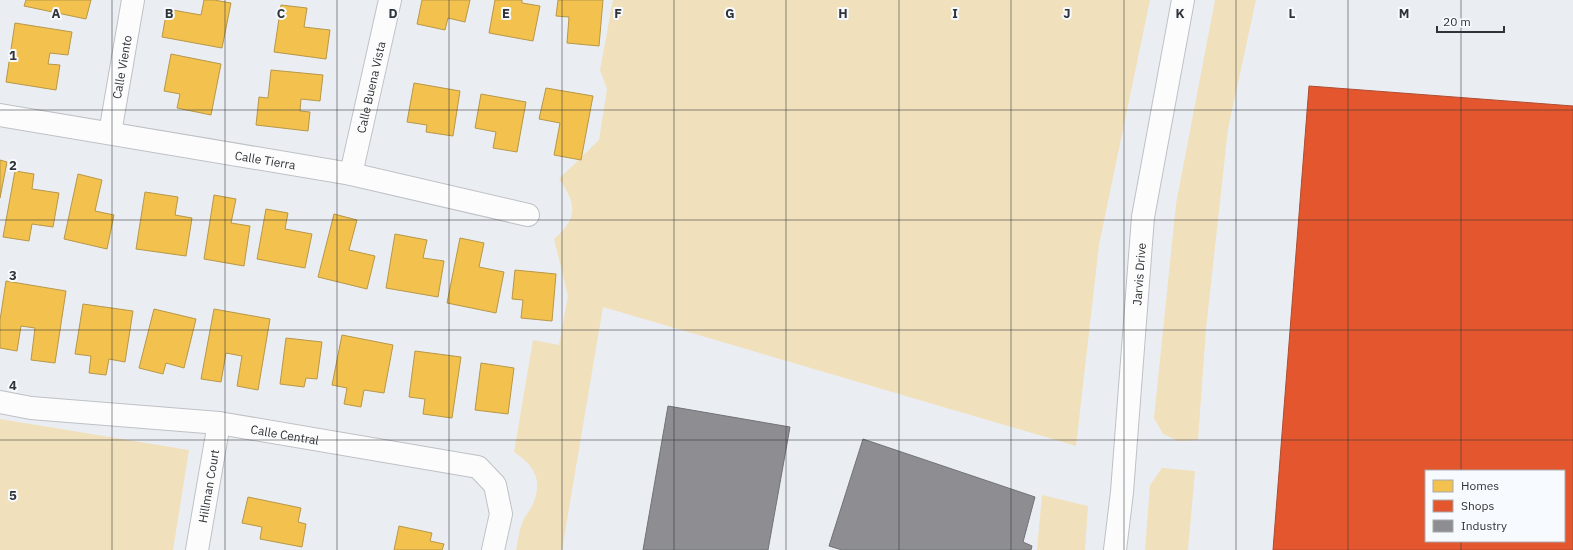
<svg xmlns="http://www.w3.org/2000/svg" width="1573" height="550" viewBox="0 0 1573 550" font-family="'IBM Plex Sans',sans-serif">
<rect width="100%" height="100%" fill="#eaeef3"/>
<!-- green -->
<g fill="#f1e0bc">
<path d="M613 0H1150L1099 245 1076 446 603 307 562 550H516C518 541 519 531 522 523 525 515 532 509 534 501 543 478 532 464 514 452L533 340 559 345 568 296 554 239C578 218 577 204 559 179L599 140 607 89 600 70Z"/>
<path d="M1215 0H1256L1228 129 1206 329 1198 440 1178 441 1163 434 1154 418 1176 204Z"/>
<path d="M0 419 189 450 173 550H0Z"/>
<path d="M1162 468 1195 471 1188 550H1145L1150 485Z"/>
<path d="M1042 495 1088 506 1085 550H1037Z"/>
</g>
<!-- homes -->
<g fill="#f2c14e" stroke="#b89747">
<path d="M26 0H91L86 19 24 6Z"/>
<path d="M204 0H214L231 3 222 48 162 37 167 9 201 15Z"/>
<path d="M422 0H470L465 22 448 18 445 30 417 24Z"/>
<path d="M495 0H522V3L540 6 533 41 489 33Z"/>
<path d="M558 0H603L599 46 567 43 569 17 556 16Z"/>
<path d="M281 5 307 8 304 27 330 30 326 59 274 52Z"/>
<path d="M15 23 72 32 68 55 50 53 48 64 60 65 56 90 6 82Z"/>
<path d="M171 54 221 64 211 115 177 108 180 94 164 91Z"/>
<path d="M271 70 323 75 320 101 301 99 300 111 310 112 308 131 256 125 259 97 268 98Z"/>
<path d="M414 83 460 91 453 136 426 132 427 125 407 122Z"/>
<path d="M546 88 593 96 581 160 554 155 560 123 539 119Z"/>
<path d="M481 94 526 102 517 152 493 148 496 132 475 128Z"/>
<path d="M0 160 7 162 0 198Z"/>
<path d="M15 171 34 174 32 189 59 193 53 227 32 224 29 241 3 237Z"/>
<path d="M78 174 102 180 95 211 114 215 107 249 64 239Z"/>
<path d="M145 192 178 197 175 215 192 218 186 256 136 249Z"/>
<path d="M214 195 236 199 231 223 250 226 244 266 204 259Z"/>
<path d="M266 209 288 213 285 229 312 234 305 268 257 259Z"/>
<path d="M334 214 357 220 349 250 375 256 367 289 318 277Z"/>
<path d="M395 234 427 240 423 258 444 261 438 297 386 288Z"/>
<path d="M460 238 484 243 479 267 504 272 496 313 447 303Z"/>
<path d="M515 270 556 274 552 321 521 318 523 300 512 299Z"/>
<path d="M6 281 66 291 55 363 31 360 35 328 21 326 17 351 0 348V320Z"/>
<path d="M83 304 133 311 125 362 109 359 106 375 89 373 91 356 75 354Z"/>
<path d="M154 309 196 319 184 368 166 363 163 374 139 368Z"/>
<path d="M214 309 270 319 258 390 237 386 242 356 226 353 221 382 201 379Z"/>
<path d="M342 335 393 345 384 393 364 390 361 407 344 404 347 388 332 385Z"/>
<path d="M286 338 322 342 317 379 306 378 304 387 280 384Z"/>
<path d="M415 351 461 357 452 418 423 414 425 399 409 397Z"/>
<path d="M481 363 514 368 508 414 475 410Z"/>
<path d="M248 497 301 508 298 522 306 524 302 547 260 539 262 527 242 523Z"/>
<path d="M399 526 432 533 430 541 444 544 442 550H394Z"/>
</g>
<!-- shops -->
<path fill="#e4572e" stroke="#ae4c31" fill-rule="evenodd" d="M1309 86 1573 106V550H1273ZM1426 471H1564V541H1426Z"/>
<!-- industry -->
<g fill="#8d8d92" stroke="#717277">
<path d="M668 406 790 427 768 550H643Z"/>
<path d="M863 439 1035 497 1023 542 1032 546 1031 550H842L829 546Z"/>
</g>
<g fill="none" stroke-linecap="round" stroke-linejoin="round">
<!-- minor casing -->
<g stroke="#bec1c5" stroke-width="24">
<g id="minor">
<path id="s1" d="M0 115 351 174 528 215"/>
<path id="s2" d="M110 133 133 0"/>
<path id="s3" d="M351 174 390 0"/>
<path id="s4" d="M0 402 31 408 219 423 478 467 495 485 501 514 493 550"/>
<path id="s5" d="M197 550 219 423"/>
<path id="s6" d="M1115 550 1122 492 1143 217 1183 0"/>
</g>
</g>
<!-- minor -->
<use href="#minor" stroke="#fcfcfd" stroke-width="22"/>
</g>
<!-- grid -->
<path fill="none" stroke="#313437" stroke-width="1" stroke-opacity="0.55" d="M112 0V550M225 0V550M337 0V550M449 0V550M562 0V550M674 0V550M786 0V550M899 0V550M1011 0V550M1124 0V550M1236 0V550M1348 0V550M1461 0V471M0 110H1573M0 220H1573M0 330H1573M0 440H1573M1461 541V550"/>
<g text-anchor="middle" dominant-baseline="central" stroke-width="4" stroke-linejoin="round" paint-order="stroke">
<!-- street labels -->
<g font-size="12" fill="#313437" stroke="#f7fafe">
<text stroke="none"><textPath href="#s2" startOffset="67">Calle Viento</textPath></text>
<text stroke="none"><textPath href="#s3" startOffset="89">Calle Buena Vista</textPath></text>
<text stroke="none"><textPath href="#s1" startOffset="269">Calle Tierra</textPath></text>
<text stroke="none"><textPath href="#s6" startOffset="277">Jarvis Drive</textPath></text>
<text stroke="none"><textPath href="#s4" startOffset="287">Calle Central</textPath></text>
<text stroke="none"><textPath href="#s5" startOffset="65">Hillman Court</textPath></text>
</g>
</g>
<g font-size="13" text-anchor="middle" font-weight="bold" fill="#313437" stroke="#f7fafe" stroke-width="4" stroke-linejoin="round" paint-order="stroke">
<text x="56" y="18">A</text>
<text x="169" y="18">B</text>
<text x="281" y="18">C</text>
<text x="393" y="18">D</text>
<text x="506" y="18">E</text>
<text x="618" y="18">F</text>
<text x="730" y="18">G</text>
<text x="843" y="18">H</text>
<text x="955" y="18">I</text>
<text x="1067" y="18">J</text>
<text x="1180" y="18">K</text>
<text x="1292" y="18">L</text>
<text x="1404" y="18">M</text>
<text x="13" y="60">1</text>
<text x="13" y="170">2</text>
<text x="13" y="280">3</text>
<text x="13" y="390">4</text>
<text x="13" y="500">5</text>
</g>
<!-- legend -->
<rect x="1425" y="470" width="140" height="72" fill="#f7fafe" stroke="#a8abae"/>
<rect x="1433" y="480" width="20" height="12" fill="#f2c14e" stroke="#a8abae"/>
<text x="1461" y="490" font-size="12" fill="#313437">Homes</text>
<rect x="1433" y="500" width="20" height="12" fill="#e4572e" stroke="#a8abae"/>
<text x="1461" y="510" font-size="12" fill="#313437">Shops</text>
<rect x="1433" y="520" width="20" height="12" fill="#8d8d92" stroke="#a8abae"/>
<text x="1461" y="530" font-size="12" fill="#313437">Industry</text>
<!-- scale -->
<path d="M1437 26v6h67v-6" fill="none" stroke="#313437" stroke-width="2"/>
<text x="1443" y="26" font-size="12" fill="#313437" stroke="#f7fafe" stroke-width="3" paint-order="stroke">20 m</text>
</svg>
